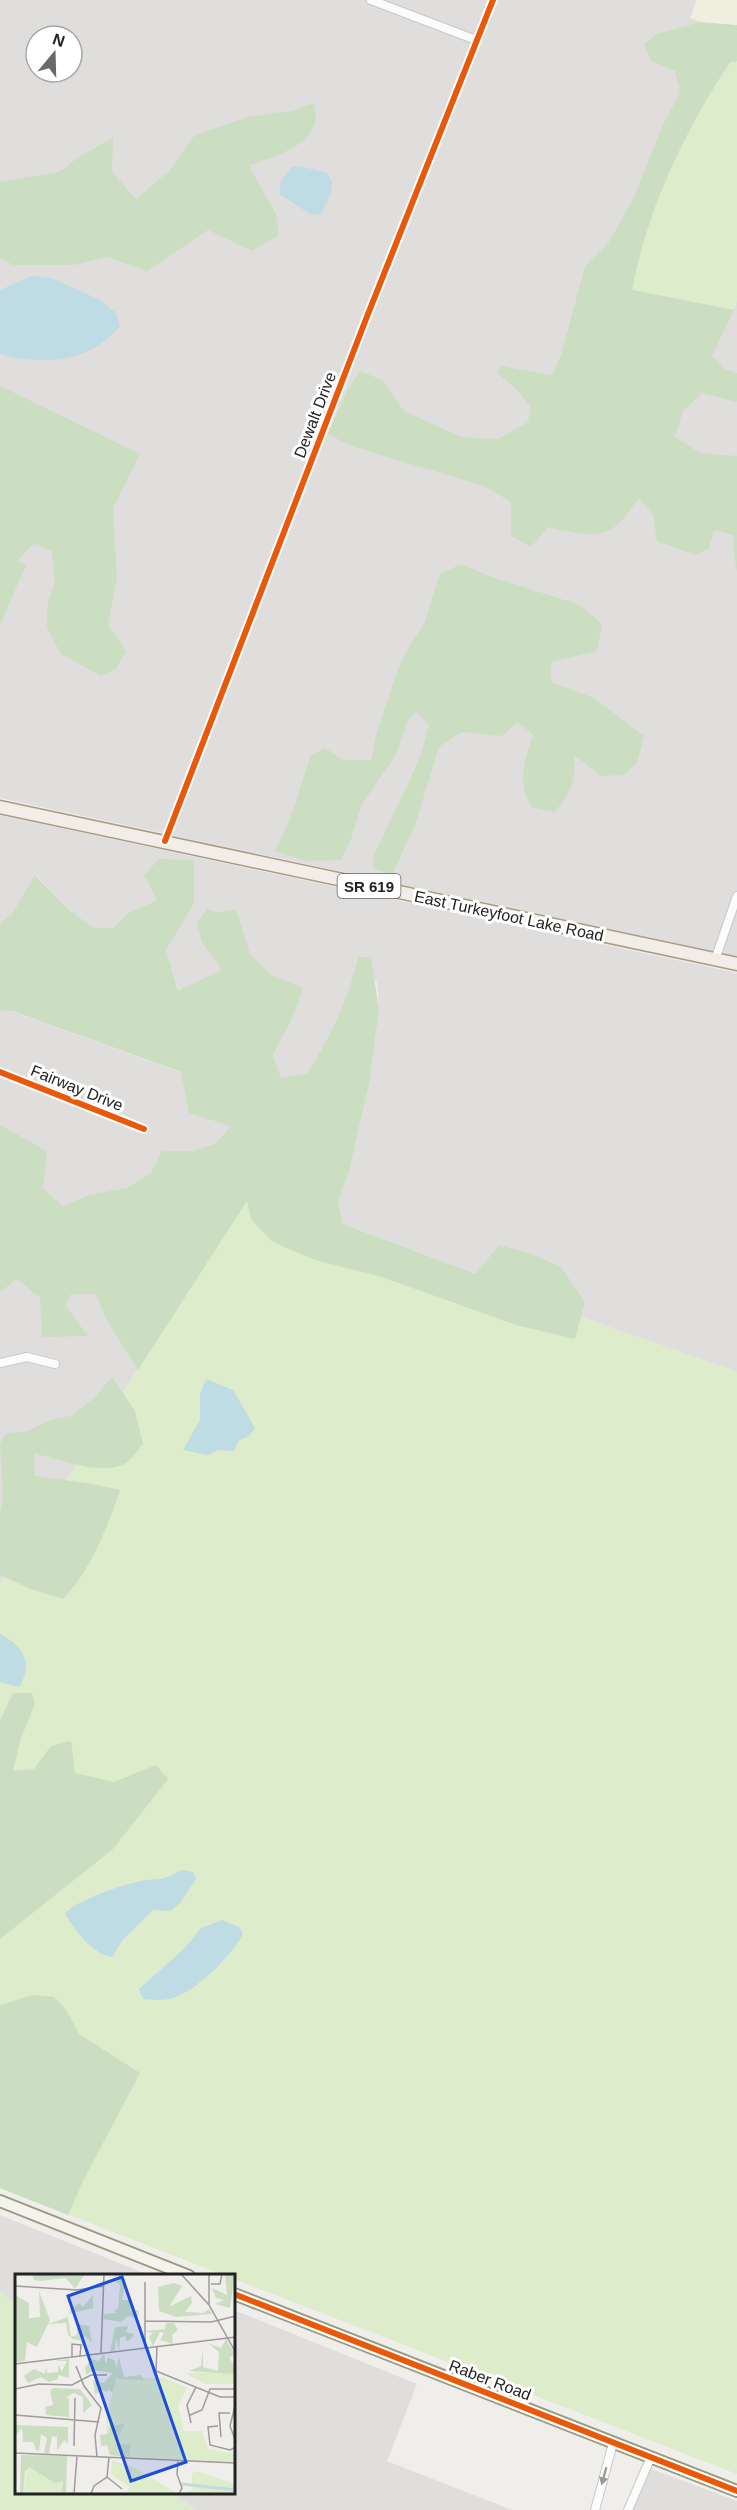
<svg xmlns="http://www.w3.org/2000/svg" width="737" height="2510" viewBox="0 0 737 2510" font-family="Helvetica,sans-serif">
<rect width="100%" height="100%" fill="#f0eeeb"/>
<!-- residential -->
<g fill="#dfdedc" fill-rule="evenodd">
<path d="M0 0H737V957L0 798ZM36 36H72V72H36Z"/>
<path d="M0 815 737 973V1372L581 1317 476 1274 343 1224 338 1201 349 1172 370 1080 379 1010 377 983 358 958 353 980 336 1026 307 1075 281 1078 273 1055 292 1019 273 976 249 954 236 909 217 912 202 943 223 970 179 992 165 950 194 904 157 900 128 913 113 928 93 927 68 909 36 875 13 912 0 924Z"/>
<path d="M0 1007 246 1096 247 1200 0 1583Z"/>
<path d="M0 2215 151 2276H16V2304L0 2291Z"/>
<path d="M234 2310 417 2384 387 2461 512 2510H196L173 2494H234Z"/>
<path d="M646 2467 737 2501V2510H628Z"/>
</g>
<!-- farmland -->
<path fill="#efefdf" d="M697 0H737V37L690 18Z"/>
<!-- grass -->
<g fill="#ddeccb">
<path d="M737 61V301L734 310 632 290C635 275 637 259 641 245 662 179 693 119 730 62Z"/>
<path d="M247 1200 737 1372V2474L234 2279V2276H226L0 2188V1583Z"/>
<path d="M0 2291 16 2304V2494H173L195 2510H0Z"/>
</g>
<!-- forest -->
<g fill="#cbdec1">
<path d="M700 22 737 25V61L730 62C684 132 648 207 632 290L734 310 712 356 725 369 737 373V402L702 393 683 411 675 437 700 453 737 456V572L734 555 733 535 714 530 709 548 695 555 657 541 653 515 639 498C633 505 628 514 621 521 602 543 573 532 548 527L531 547 511 536V502L484 486 351 446 328 434 347 391 360 371 382 380 404 411 461 437 498 439 528 422 531 407 514 387 497 373 501 366 552 375 562 352 585 266 609 242 634 197 663 125 680 92 675 71 651 61 644 44 657 34Z"/>
<path d="M314 103C325 144 279 154 249 166L276 214 279 235 252 251 208 230 147 271 107 257 73 265H13L0 258V182L59 172 80 156 113 138 112 172 136 199 170 170 194 136 247 117 293 111Z"/>
<path d="M0 386 140 454 113 508 117 578 108 625 126 651 116 669 101 676 61 654 47 628V607L55 580 51 551 34 543 17 561 26 565 0 625Z"/>
<path d="M461 564 492 577 580 605 602 624 597 651 551 662V682L594 698 644 736 637 763 624 775 601 776 574 755C576 783 572 790 555 812L531 807C517 781 524 762 533 735L518 722 502 736 461 732 439 747 415 825 392 875 373 868V857L409 782 422 751 429 725 417 712 408 720 396 755 362 804 351 839 341 860 306 861 275 851 291 816 311 755 325 748 344 760H371L377 732 397 672 407 650 424 624 440 574Z"/>
<path d="M159 859 194 860V904L166 950 178 991 222 970 202 943 197 923 207 909 217 912 236 909 250 954 273 976 303 988 292 1019 273 1055 281 1078 307 1074C330 1036 348 1002 358 957H371L379 1010 370 1080 349 1172 338 1201 343 1224 476 1274 499 1245 532 1254 561 1267 585 1302 575 1339 516 1325 382 1277 315 1260 273 1242 251 1219 247 1201 138 1370 105 1317 96 1294H71L65 1305 88 1336 42 1337 40 1298 17 1279 0 1292V1125L47 1151 43 1189 63 1206 89 1195 127 1188 151 1173 162 1151H192L215 1144 231 1126 189 1113 181 1072 12 1011 0 1010V924L13 912 35 875 68 909 93 927 113 928 128 913 157 900 144 875Z"/>
<path d="M112 1377 135 1411 143 1444C138 1449 133 1458 127 1462 105 1478 58 1459 34 1453L35 1476 93 1484 120 1490C108 1527 90 1571 63 1599L31 1589 0 1575V1514L3 1499 0 1444 5 1434 28 1431 50 1420 70 1416 94 1398Z"/>
<path d="M13 1693H32L35 1704 21 1738 13 1771 34 1769 51 1746 71 1741 75 1773 114 1782 156 1765 168 1779 113 1849 0 1939V1721Z"/>
<path d="M33 1995 54 1997 67 2011 79 2034 140 2073 83 2181 68 2215 0 2188V2005Z"/>
</g>
<!-- parking -->
<path fill="#e0dfde" d="M415 2480 478 2504 476 2510H422L424 2503 408 2497Z"/>
<!-- water -->
<g fill="#bfdbe3">
<path d="M299 166 327 173 332 181 331 193 321 214 312 215 279 194 281 181 292 167Z"/>
<path d="M32 276 51 278 98 299 115 312 120 326C89 363 44 366 0 354V290Z"/>
<path d="M206 1379 233 1390 255 1428 249 1436 238 1441 234 1451 219 1450 207 1455 183 1450 200 1420V1394Z"/>
<path d="M0 1634C23 1646 34 1663 19 1687L0 1682Z"/>
<path d="M181 1870 193 1872 196 1879 180 1903 170 1911 153 1910 122 1941 112 1957C92 1954 75 1930 65 1914 75 1901 119 1886 137 1882 157 1877 162 1883 181 1870Z"/>
<path d="M222 1920 239 1927 243 1934C232 1955 198 1989 176 1997 166 2001 153 2000 143 1999L139 1989 186 1947 201 1928Z"/>
</g>
<g fill="none" stroke-linecap="round" stroke-linejoin="round">
<!-- street casing -->
<g stroke="#c9c8c7" stroke-width="10">
<g id="street">
<path d="M371 0 476 40"/>
<path d="M165 841 366 319 493 0"/>
<path d="M715 960 737 896"/>
<path d="M0 1072 144 1129"/>
<path d="M0 1363 27 1357 55 1364"/>
<path d="M595 2510 613 2443"/>
<path d="M628 2510 651 2457"/>
</g>
</g>
<!-- secondary casing -->
<g stroke="#999a82" stroke-width="14">
<g id="secondary">
<path d="M0 2201 189 2276"/>
<path d="M234 2294 737 2491"/>
</g>
</g>
<!-- primary casing -->
<g stroke="#a79c86" stroke-width="15">
<path id="primary" d="M0 807 737 964"/>
</g>
<!-- street -->
<use href="#street" stroke="#fdfcfc" stroke-width="8"/>
<!-- secondary -->
<use href="#secondary" stroke="#f4f4ed" stroke-width="10"/>
<!-- primary -->
<use href="#primary" stroke="#f3ede7" stroke-width="12"/>
<!-- cycleway casing -->
<g stroke="#fff" stroke-width="10">
<g id="cycleway">
<path d="M165 841 366 319 493 0"/>
<path d="M0 1072 144 1129"/>
<path d="M234 2294 737 2491"/>
</g>
</g>
<!-- cycleway -->
<use href="#cycleway" stroke="#e8590c" stroke-width="6"/>
</g>
<!-- one-way arrows -->
<defs><path id="oneway-solid" d="M-6-.8H1V-3.2L6.5 0L1 3.2V.8H-6Z" transform="scale(1.5)"/></defs>
<use fill="#9a9a9a" href="#oneway-solid" transform="translate(604 2476) rotate(105)"/>
<g text-anchor="middle" dominant-baseline="central" stroke-width="6" stroke-linejoin="round" paint-order="stroke">
<!-- shield labels -->
<rect fill="#fff" stroke="#646464" stroke-width="1.5" x="337.5" y="874" width="63" height="24" rx="4.5"/>
<g font-size="15" font-weight="bold" fill="#222">
<text x="369" y="886">SR 619</text>
</g>
<!-- street labels -->
<g font-size="16" fill="#222" stroke="#fff">
<text transform="translate(315 415) rotate(-69)">Dewalt Drive</text>
<text transform="translate(509 916) rotate(12)">East Turkeyfoot Lake Road</text>
<text transform="translate(77 1088) rotate(22)">Fairway Drive</text>
<text transform="translate(490 2380) rotate(21)">Raber Road</text>
</g>
</g>
<!-- overview -->
<g transform="translate(15 2274)">
<rect width="220" height="220" fill="#f0eeeb"/>
<path d="M220 98V109L213 110H190L170 99ZM101 104H149L172 114 163 132 169 157H187L193 175 220 180V188L107 183 99 179 92 171 91 145ZM97 186 120 194 163 220H111L115 213 96 200ZM12 194 40 207H47L46 220H8ZM181 197 220 210V220H164L177 216V200Z" fill="#ddeccb"/>
<path d="M17 0 63 2 64 0H79L69 1 60 15 51 4 25 7 19 6ZM210 0H220L215 34 200 30 209 26 201 24 197 14 212 21ZM105 5H111L107 26H115L119 32 114 37 124 36 123 44 113 42 106 48 88 45 89 40 102 39 99 37 103 35 105 11 101 8ZM159 9 167 12 154 33 176 22 177 29 170 38 189 39 194 35 197 40 161 43 144 37 143 13ZM24 17 35 46 22 73 12 68 10 87 0 88V21L14 29V44L25 43ZM78 21V34L54 40 55 36 64 29 68 33ZM53 43 56 63 62 61V50L74 52 77 69 69 61 68 73 65 66 58 65 53 61 51 49 33 50ZM151 49H159L163 56 157 61 158 70 145 66 149 59 145 58 138 72 134 63 138 59 130 57 150 55ZM113 52 111 58 119 60 118 63 112 68 110 62 105 64 104 76 101 64 100 76 95 78 100 53ZM211 65 220 80 214 84 220 92V100L174 97 186 92 188 73V93L203 97 204 78 193 69 206 74ZM89 80 91 90 93 83 100 87 101 94 104 83 109 103 126 101 129 106 101 105 98 119 92 115 93 118 86 116 80 121 78 106 88 109 98 99 79 96 71 101 70 93 77 85 84 87ZM54 85V104L43 101V105L34 108 26 103 13 109 9 102 19 95 30 100 31 92 32 99 43 98V91L47 97 52 87H39ZM39 114 65 115 77 131 68 139V123L59 119 51 123 54 125V143L31 141 30 133 38 131 35 116ZM97 146 99 152 110 149 101 169 116 171 114 184 95 181 92 171 86 172 85 161 93 160ZM1 147 2 151 53 153V170L49 166 42 177V163L37 162 34 180 29 179 32 164 26 160 24 177 21 176 18 168H8L7 154 0 162ZM6 181 52 182 51 220H46L48 207 40 209 15 194 10 197 8 220H5Z" fill="#cbdec1"/>
<path fill="none" stroke="#bfdbe3" stroke-width="3" d="M167 210 221 216"/>
<path fill="none" stroke="#9e9c9b" stroke-width="1.5" d="M166 0 194 31 221 79M196 10H205L207 0M0 12 62 16 89 12M194 31V0M130 47 196 48 221 42M142 73 141 97 205 123H221M130 74V8M86 79 89 0M57 83V70L66 71 65 82M0 90 221 63M61 92 69 112 86 134 80 161 82 183M0 115 24 110 57 111 76 101H92M221 128 215 152 221 168M0 141 84 148M175 141 187 136 195 115H220M176 149 172 131 181 113M203 152 193 153 195 171 215 176 221 173M206 163 204 139H215M59 172 60 124M0 179 221 189M163 187 162 200 167 214 164 220M92 203 107 215M59 220 62 182M76 220 79 212 92 203 94 183"/>
<path fill="#1d4ed8" fill-opacity="0.15" stroke="#1d4ed8" stroke-width="3" d="M107 3 171 188 116 207 53 22Z"/>
<rect width="220" height="220" fill="none" stroke="#222" stroke-width="3"/>
</g>
<!-- north arrow -->
<g transform="translate(54 54) rotate(19)"><circle r="28" fill="#ffffff" stroke="#a7a7a7" stroke-width="1.5"/>
<path d="M0-4.5L10 22L0 15L-10 22Z" fill="#6a6968"/>
<text y="-9" font-size="16" font-weight="bold" text-anchor="middle" fill="#222222">N</text>
</g>
</svg>
